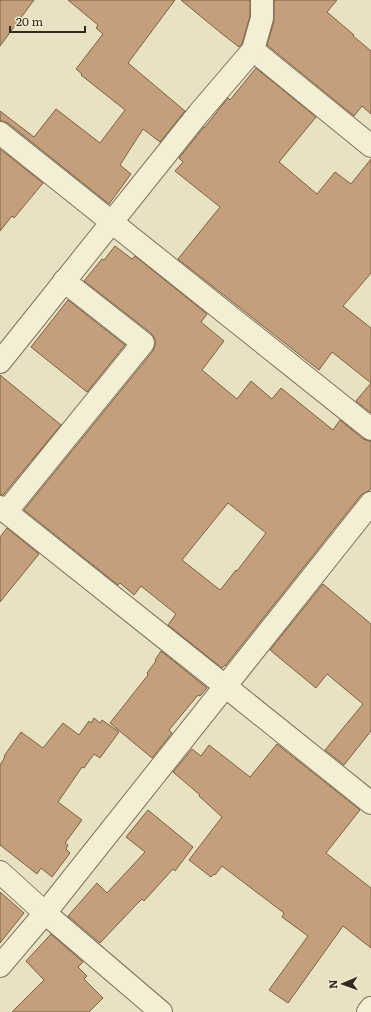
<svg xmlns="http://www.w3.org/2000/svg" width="371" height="1012" viewBox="0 0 371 1012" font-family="Literata,serif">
<rect width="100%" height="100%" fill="#e8e1c2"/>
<!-- building -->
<g fill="#c3a07b" stroke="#7d6043" fill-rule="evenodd">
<path d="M0 0H34L0 46Z"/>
<path d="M68 0H175L128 63 185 111 160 142 143 129 120 165 131 174 109 204 8 123 2 121H0V111L34 137 56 109 100 143 125 110 81 75 82 74 76 69 103 34 96 28 98 25Z"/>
<path d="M181 0H250V16L242 44 239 47 221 33Z"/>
<path d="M274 0H337L327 12 354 35 353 36 371 51V114L362 106 354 116 267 45 274 21Z"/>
<path d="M256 68 316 117 279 162 317 194 335 172 351 184 371 159V273L343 306 371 328V413L356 401 371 383 332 352 319 370 178 259 220 207 175 171 183 162 179 158 204 127H205L228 98 230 100Z"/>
<path d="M0 149 43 183 14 218 12 216 0 231Z"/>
<path d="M115 246 132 259 135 256 207 314 201 322 224 341 202 370 237 399 251 381 272 399 281 388 333 430 340 420 363 439 369 441H371V488L369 491 366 492 361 495 225 666V665L222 668 168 625 176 614 141 586 134 595 120 583 118 585 24 510 153 351 155 345V339L151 333 84 281 102 259 104 260ZM228 503 266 533 237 571 236 570 221 589 220 590 182 560Z"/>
<path d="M68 300 125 345 87 392 31 347Z"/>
<path d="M0 375 61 425 3 495H0Z"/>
<path d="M7 528 39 554 0 602V537Z"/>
<path d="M323 584 371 624V731L344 765 325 750 363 704 327 674 316 688 270 650Z"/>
<path d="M161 651 207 688 200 696 198 695 169 730 172 733 152 758 110 723 148 675 147 673 156 661 155 660Z"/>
<path d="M94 718 100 723 102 720 119 732 100 758 94 754 84 768 82 767 58 802 82 820 65 843 68 845 66 849 70 853 52 877 41 868 37 874 0 845V765L5 757 4 756 21 732 43 748 63 723 79 735 89 721 91 723Z"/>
<path d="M277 744 360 810 326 853 371 888V948L343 926 288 1003 269 990 308 936 282 917 284 913 222 866 215 875 214 874 211 877 189 860 222 817 199 796 200 795 173 772 192 749 201 756 209 745 250 777Z"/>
<path d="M148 810 193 847 175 871 173 869 144 901 142 899 135 906 100 943 68 916 97 883 107 893 145 852 126 837Z"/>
<path d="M0 892 24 913 0 943Z"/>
<path d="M51 934 83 962 78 967 87 976 84 979 103 998 89 1012H12L44 980 26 961Z"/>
</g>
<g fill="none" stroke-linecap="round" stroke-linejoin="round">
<!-- street casing -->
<g stroke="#80725b" stroke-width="24">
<g id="street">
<path d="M253 50 371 146"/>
<path d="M0 133 371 429"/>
<path d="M0 362 199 113 253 50 262 18V0"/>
<path d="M0 507 225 686 371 803"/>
<path d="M6 512 143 343 64 281"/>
<path d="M0 872 45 913 161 1012"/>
<path d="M0 966 45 913 371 503"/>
<path d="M368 1012 371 1008"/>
</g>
</g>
<!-- street -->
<use href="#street" stroke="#f4eed4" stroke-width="22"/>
</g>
<!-- north arrow -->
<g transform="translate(343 984) rotate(268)" stroke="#f1ebd0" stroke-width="3" paint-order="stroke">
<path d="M0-3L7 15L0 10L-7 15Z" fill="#32291e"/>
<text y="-6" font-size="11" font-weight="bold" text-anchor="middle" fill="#32291e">N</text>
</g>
<!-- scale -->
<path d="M10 26v6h75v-6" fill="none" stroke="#32291e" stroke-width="2"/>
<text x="16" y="26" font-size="12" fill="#32291e" stroke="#f1ebd0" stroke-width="3" paint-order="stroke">20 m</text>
</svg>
